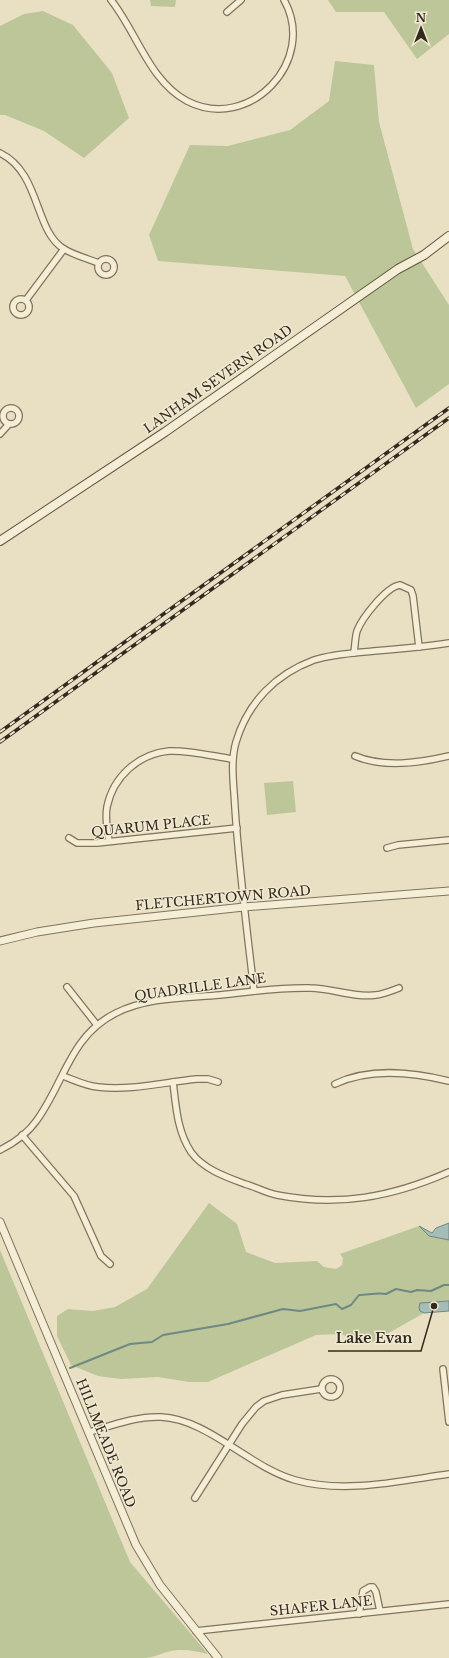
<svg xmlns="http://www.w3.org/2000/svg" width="449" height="1658" viewBox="0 0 449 1658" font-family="'Libre Baskerville',serif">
<rect width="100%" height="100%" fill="#e9e0c4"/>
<!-- green -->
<g fill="#bdc699">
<path d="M150 0H176L175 7 151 6Z"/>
<path d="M328 0H449V34L417 59 384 12H336Z"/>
<path d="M43 11 73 25 112 73 129 118 84 158 44 131 5 115H0V26L24 14Z"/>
<path d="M335 61 374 65 379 122 413 249 449 305V384L416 408 345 276 158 261 149 235 190 145 228 146 290 130 329 101Z"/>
<path d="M293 781 296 812 267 815 264 783Z"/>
<path d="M209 1203 237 1224 246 1252 275 1263 317 1261 324 1267 336 1269 342 1265 343 1258 340 1254 419 1226 429 1236 449 1240V1301L432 1302 420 1310 424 1313 371 1343 363 1344 341 1334 316 1335 208 1382H189L158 1377 121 1379 98 1376 71 1365 57 1336V1316L68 1309 93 1311 115 1307 147 1289Z"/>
<path d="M0 1250 130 1562 208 1654C194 1651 182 1648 167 1652 160 1654 154 1657 146 1658H0Z"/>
</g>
<!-- water -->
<g fill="#a5bcb7" stroke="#6d8984">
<path d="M449 1223V1240L429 1236 419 1226 432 1233 436 1228Z"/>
<path d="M449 1301V1311L424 1313 420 1311 419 1308 420 1303Z"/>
</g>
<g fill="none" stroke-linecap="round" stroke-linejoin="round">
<!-- stream -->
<path stroke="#6d8984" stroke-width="2" d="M70 1368 130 1344 152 1342 163 1335 228 1324 283 1309 300 1311 336 1304 342 1309 351 1305 359 1295C367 1295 379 1292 386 1294L396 1289 411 1292 417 1290 431 1291 444 1285H449"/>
<!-- minor casing -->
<g stroke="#81735c" stroke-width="8">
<g id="minor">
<path d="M111 0C136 31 150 82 187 101 249 133 318 61 284 0"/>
<path d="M227 12 241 0"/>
<path d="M0 153C41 173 34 231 64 249 74 255 88 259 99 263"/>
<circle cx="106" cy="267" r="8"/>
<circle cx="21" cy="307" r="8"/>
<path d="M26 300 64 249"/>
<circle cx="11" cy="416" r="8"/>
<path d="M0 434 9 424"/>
<path d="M354 653C355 646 355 638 357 631 362 618 386 587 400 585L411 590 413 596 419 647"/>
<path d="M355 756C384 768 419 763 449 756"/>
<path d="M69 838 77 843H97L237 828"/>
<path d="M109 841C107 830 105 818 107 807 113 777 138 754 169 751 189 750 212 756 232 759"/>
<path d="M387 848 398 845 449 840"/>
<path d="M67 987 97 1025"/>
<path d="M254 991C247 930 239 869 235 808 234 786 230 763 236 742 248 702 276 674 314 660 333 654 354 653 374 651 399 649 424 647 449 643"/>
<path d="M63 1076C74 1080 86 1086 98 1087 131 1091 165 1082 197 1079H208L218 1082"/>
<path d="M173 1082C176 1106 177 1131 191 1152 203 1169 226 1177 245 1184 256 1187 266 1193 277 1195 339 1207 392 1197 449 1172"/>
<path d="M335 1084C370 1067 412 1072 449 1081"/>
<path d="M22 1135 74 1196 101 1256 110 1264"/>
<path d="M0 1150C14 1143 28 1133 37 1120 65 1081 70 1036 116 1013 147 997 186 998 220 995 250 992 279 987 310 988 332 988 353 998 376 995 384 994 391 991 399 988"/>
<path d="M443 1369 449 1422"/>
<circle cx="331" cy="1388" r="9"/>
<path d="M90 1432C113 1425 137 1416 161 1417 208 1419 249 1467 295 1480 344 1494 399 1481 449 1474"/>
<path d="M195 1498 242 1424 256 1407 264 1401 282 1395 321 1389"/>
<path d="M359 1614 363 1591 370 1587H373L376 1592 380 1611"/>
<path d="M196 1631 449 1604"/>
</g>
</g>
<!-- tertiary casing -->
<g stroke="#81735c" stroke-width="9">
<g id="tertiary">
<path d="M0 941 37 932 94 923 244 907 449 891"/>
<path d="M0 1222 136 1545 160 1585 218 1658"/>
</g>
</g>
<!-- secondary casing -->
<g stroke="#63543f" stroke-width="10">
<path id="secondary" d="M0 541 165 432 398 269 424 255 449 236"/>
</g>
<!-- minor -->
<use href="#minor" stroke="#f5eed6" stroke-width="5.5"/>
<!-- tertiary -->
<use href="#tertiary" stroke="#f5eed6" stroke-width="7"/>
<!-- secondary -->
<use href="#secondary" stroke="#f5eed6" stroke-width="8"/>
<!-- rail casing -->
<g stroke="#332a1f" stroke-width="3.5">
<g id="rail">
<path d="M0 732 449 408"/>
<path d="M0 742 449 418"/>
</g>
</g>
<!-- rail -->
<use href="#rail" stroke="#f1ead2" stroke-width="2" stroke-dasharray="6" stroke-linecap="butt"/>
</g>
<g text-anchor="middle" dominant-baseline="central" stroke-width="3" stroke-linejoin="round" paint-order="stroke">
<!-- street labels -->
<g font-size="13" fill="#332a1f" stroke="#f1ead2">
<text transform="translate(218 379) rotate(-35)">LANHAM SEVERN ROAD</text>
<text transform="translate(151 826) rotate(-6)">QUARUM PLACE</text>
<text transform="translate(223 898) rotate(-5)">FLETCHERTOWN ROAD</text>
<text transform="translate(200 987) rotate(-8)">QUADRILLE LANE</text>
<text transform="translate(106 1443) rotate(68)">HILLMEADE ROAD</text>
<text transform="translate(321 1606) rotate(-6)">SHAFER LANE</text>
</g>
</g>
<!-- callouts -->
<path fill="none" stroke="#332a1f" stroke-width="1.5" d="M434 1306L421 1351H328"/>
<circle fill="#332a1f" stroke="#f1ead2" stroke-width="1.5" cx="434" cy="1306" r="4"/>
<g font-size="14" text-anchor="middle" font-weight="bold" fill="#332a1f" stroke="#f1ead2" stroke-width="3" stroke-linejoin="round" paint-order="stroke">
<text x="374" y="1343">Lake Evan</text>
</g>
<!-- north arrow -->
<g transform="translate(421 28)" stroke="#f1ead2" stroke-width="3" paint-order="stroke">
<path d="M0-3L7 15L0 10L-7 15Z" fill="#332a1f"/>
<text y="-6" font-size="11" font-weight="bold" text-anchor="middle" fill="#332a1f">N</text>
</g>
</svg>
